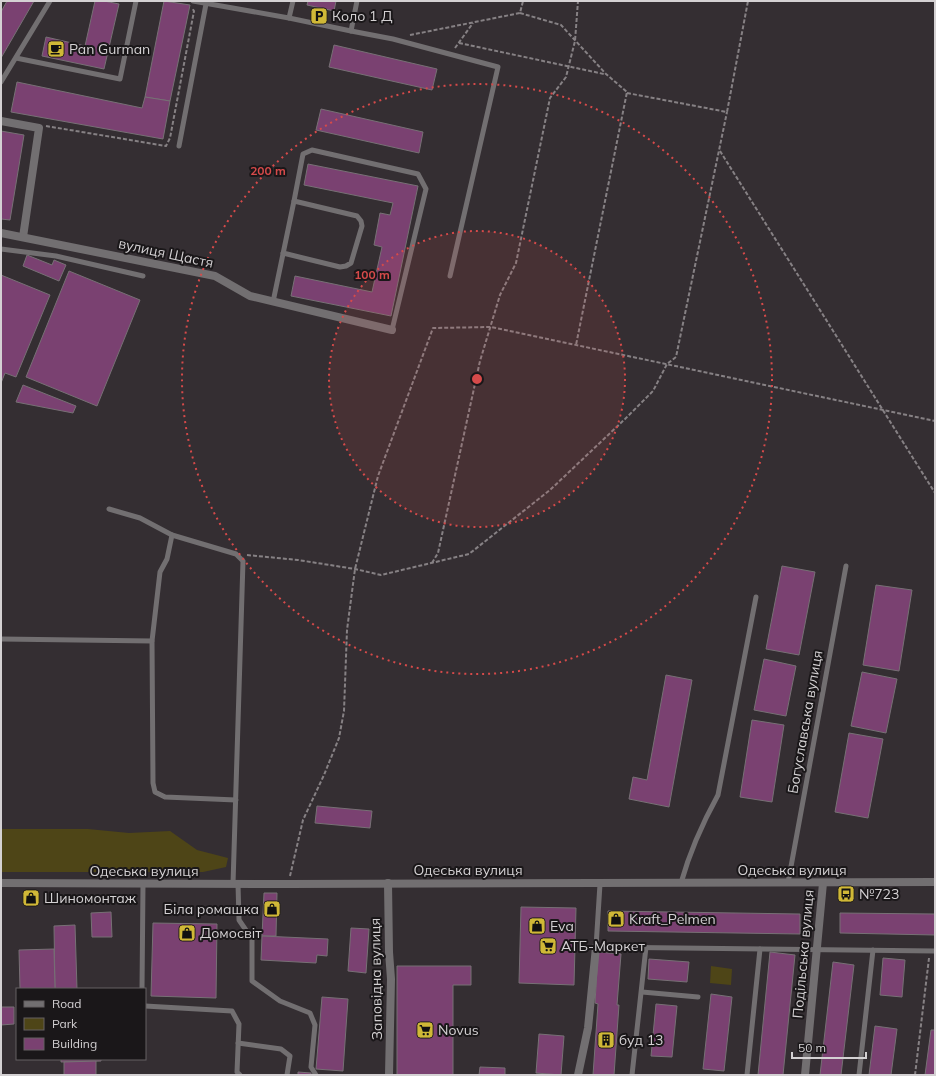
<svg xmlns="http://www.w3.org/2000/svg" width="936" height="1076" viewBox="0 0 936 1076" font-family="Mulish,sans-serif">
<rect width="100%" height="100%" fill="#342e32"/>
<!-- green -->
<g fill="#4e4517">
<path d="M1 829H88L129 833 170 831 197 850 228 858 226 867 203 872H1Z"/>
<path d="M711 966 732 969 731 985 710 983Z"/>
</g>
<!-- building -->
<g fill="#7a4171" stroke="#777075">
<path d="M7 1H34L1 58V12Z"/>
<path d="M95 1H104L119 4 104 69 42 56 46 37 85 46Z"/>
<path d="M164 1 190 5 170 101 145 97Z"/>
<path d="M308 1H336L334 11 307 5Z"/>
<path d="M334 45 437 69 432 90 329 67Z"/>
<path d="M17 82 142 108 145 97 170 101 163 139 11 112Z"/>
<path d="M321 109 423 132 419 153 316 130Z"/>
<path d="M1 131 24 135 10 220 1 219Z"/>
<path d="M308 164 418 186 391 316 291 296 295 276 372 292 382 247 374 245 380 213 390 215 393 203 304 185Z"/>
<path d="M27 255 52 265 54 260 66 265 59 281 23 266Z"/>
<path d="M69 271 140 300 97 406 26 377Z"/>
<path d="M1 275 50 295 16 377 5 373 1 383Z"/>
<path d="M23 385 76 406 73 413 16 402Z"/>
<path d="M782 566 815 572 799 655 766 649Z"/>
<path d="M876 585 912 590 899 671 863 665Z"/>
<path d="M764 659 796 666 786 716 754 710Z"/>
<path d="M862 672 897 679 886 733 851 726Z"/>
<path d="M666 675 692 680 669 807 629 799 633 777 647 780Z"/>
<path d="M752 720 784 725 772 802 740 797Z"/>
<path d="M849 733 883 739 868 818 835 812Z"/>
<path d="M317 806 372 811 370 828 315 823Z"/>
<path d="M264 893H277L276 936H262Z"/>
<path d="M25 894H38L37 903 24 902Z"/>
<path d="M521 907 576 908 574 985 519 983Z"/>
<path d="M608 911 800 914V934L608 931Z"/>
<path d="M111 912 112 937H92L91 913Z"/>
<path d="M840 913 935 914V935L840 933Z"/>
<path d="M153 923 217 924 216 998 151 996Z"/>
<path d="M75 925 77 989H55L54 926Z"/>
<path d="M351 928 369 929 366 973 348 971Z"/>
<path d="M262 936 328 939 327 956 317 955 316 963 261 960Z"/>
<path d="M54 949 55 989H20L19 950Z"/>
<path d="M598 952 621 954 617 1005H619L614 1075H593L598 1004 595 1003Z"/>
<path d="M770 952 795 955 783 1075H758Z"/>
<path d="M883 958 905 960 902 997 880 995Z"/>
<path d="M649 959 689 962 687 982 648 979Z"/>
<path d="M833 962 854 965 841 1075H820Z"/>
<path d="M397 966H471V985H453V1075H397Z"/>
<path d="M711 994 732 997 724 1071 703 1069Z"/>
<path d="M322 997 348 999 343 1071 316 1069Z"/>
<path d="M656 1004 677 1006 672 1057 651 1056Z"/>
<path d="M1 1007H14V1024L1 1025Z"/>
<path d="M875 1026 897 1029 891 1075H869Z"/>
<path d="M931 1030H935V1075H925Z"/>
<path d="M539 1034 564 1036 561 1075 536 1073Z"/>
<path d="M61 1059H101V1061L61 1062Z"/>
<path d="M96 1061V1075H64V1062Z"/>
<path d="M480 1067 505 1068V1075H479Z"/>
<path d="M298 1072 311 1073V1075H298Z"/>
</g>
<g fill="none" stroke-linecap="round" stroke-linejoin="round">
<!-- path -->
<g stroke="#868184" stroke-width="2" stroke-dasharray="4 2" stroke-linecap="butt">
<path d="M520 13 561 25 606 74 627 92 576 345"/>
<path d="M410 35 520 13 523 1"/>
<path d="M459 43 604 74"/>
<path d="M455 48 473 23"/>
<path d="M627 93 727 112 748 1"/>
<path d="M46 126 166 146 170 138 194 11 192 8"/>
<path d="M720 151 935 493"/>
<path d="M247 555 298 560 355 569 381 575 469 554 550 490 625 419 653 391 667 364 676 357 727 112"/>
<path d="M432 563 438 553 480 361 500 295 516 263 550 98 566 77 575 41 578 1"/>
<path d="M290 876 303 820 324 775 339 738 344 711 347 630 355 569 378 476 433 328 491 327 935 421"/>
<path d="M915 1075 929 958"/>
</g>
<!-- service -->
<g stroke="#726f71" stroke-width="5">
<path d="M193 1 289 18 351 31 393 39 498 67 450 276"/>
<path d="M289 18 293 1"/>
<path d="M351 31 357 1"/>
<path d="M16 58 120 79 136 1"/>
<path d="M1 82 50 1"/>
<path d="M179 146 206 4"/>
<path d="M1 249 56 256 143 276"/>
<path d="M283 253 340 267 346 266 351 263 362 226 361 221 357 216 294 201"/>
<path d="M273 302 294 201 303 154 312 150 418 174 426 189 392 330"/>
<path d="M109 509 140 518 172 535 236 554 243 561 233 884"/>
<path d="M172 535 167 559 160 572 152 641 153 783 155 792 165 797 236 800"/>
<path d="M1 639 152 641"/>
<path d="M681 883C690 851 702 824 718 795L756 597"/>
<path d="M788 883 846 566"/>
<path d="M238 884 239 920 252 939V981L280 1001 310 1013 315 1025 311 1067 316 1075"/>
<path d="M600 884 596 947 935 951"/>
<path d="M142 989 143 884"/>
<path d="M642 992 698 997"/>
<path d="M145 1006 232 1011 239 1024 237 1072 240 1075"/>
<path d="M238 1043 281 1049 290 1056 287 1075"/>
<path d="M632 1075 646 947"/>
<path d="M747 1075 760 949"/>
<path d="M859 1075 873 950"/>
</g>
<!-- minor -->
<g stroke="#726f71" stroke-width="8">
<path d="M1 121 39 128 23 237"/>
<path d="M1 233 215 276 250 296 392 330"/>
<path d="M388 883 389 952 391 979 389 1075"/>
<path d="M578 1075 588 1028 596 947"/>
<path d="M805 1075 823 883"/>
</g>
<!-- tertiary -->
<path stroke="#726f71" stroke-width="8" d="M1 883 289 884 935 882"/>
</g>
<!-- distance rings -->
<circle cx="477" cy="379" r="148" fill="#d64a4a" fill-opacity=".12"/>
<g fill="none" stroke="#d64a4a" stroke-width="2" stroke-dasharray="2 4">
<circle cx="477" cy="379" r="148"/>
<circle cx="477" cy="379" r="295"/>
</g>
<!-- icons -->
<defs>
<g id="parking-square" transform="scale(0.9)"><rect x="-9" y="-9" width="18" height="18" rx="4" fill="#d0b837" stroke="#1a1719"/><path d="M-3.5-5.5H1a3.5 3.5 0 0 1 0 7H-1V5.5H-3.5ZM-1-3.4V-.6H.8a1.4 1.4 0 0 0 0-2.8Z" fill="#111"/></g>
<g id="cafe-square" transform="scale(0.9)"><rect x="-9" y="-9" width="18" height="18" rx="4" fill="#d0b837" stroke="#1a1719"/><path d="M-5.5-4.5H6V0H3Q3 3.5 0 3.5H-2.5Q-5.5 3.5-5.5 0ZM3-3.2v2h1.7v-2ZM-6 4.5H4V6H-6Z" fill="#111"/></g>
<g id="bus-square" transform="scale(0.9)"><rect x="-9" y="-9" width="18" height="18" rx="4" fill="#d0b837" stroke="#1a1719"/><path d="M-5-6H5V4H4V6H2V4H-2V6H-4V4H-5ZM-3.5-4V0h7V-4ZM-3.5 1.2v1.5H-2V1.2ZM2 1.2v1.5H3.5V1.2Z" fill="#111"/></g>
<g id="shop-square" transform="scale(0.9)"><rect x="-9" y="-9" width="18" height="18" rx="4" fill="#d0b837" stroke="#1a1719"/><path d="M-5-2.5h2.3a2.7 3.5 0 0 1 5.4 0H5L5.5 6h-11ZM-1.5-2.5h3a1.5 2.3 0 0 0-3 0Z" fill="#111"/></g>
<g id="supermarket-square" transform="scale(0.9)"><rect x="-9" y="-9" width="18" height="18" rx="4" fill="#d0b837" stroke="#1a1719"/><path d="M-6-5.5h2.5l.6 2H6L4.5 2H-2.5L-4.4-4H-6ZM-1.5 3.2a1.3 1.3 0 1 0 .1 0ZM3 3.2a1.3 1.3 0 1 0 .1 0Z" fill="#111"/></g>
<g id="building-square" transform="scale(0.9)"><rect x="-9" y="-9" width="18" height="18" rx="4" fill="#d0b837" stroke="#1a1719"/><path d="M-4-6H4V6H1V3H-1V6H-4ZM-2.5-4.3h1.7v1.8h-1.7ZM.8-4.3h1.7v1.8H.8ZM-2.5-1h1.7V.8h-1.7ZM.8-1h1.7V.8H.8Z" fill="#111"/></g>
</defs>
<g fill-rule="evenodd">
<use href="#parking-square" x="319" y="16"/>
<use href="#cafe-square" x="56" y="49"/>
<use href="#bus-square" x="846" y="894"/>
<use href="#shop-square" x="31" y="898"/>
<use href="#shop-square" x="272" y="909"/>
<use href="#shop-square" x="616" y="919"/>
<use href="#shop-square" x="537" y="926"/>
<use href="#shop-square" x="187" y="933"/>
<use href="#supermarket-square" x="548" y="946"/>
<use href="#supermarket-square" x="425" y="1030"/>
<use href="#building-square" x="606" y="1040"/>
</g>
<g text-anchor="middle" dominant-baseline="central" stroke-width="4" stroke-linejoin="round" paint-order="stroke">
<!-- poi labels -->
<g font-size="14" fill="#d4d1d3" stroke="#1a1719" text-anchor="start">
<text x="332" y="16">Коло 1 Д</text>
<text x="69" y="49">Pan Gurman</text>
<text x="859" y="894">№723</text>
<text x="44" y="898">Шиномонтаж</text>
<text x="259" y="909" text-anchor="end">Біла ромашка</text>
<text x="629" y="919">Kraft_Pelmen</text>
<text x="550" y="926">Eva</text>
<text x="200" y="933">Домосвіт</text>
<text x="561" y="946">АТБ-Маркет</text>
<text x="438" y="1030">Novus</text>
<text x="619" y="1040">буд 13</text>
</g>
<!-- street labels -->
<g font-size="14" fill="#d4d1d3" stroke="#1a1719">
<text transform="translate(166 253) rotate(12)">вулиця Щастя</text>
<text transform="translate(805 722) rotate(-80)">Богуславська вулиця</text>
<text x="468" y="870">Одеська вулиця</text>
<text x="792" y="870">Одеська вулиця</text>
<text x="144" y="871">Одеська вулиця</text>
<text transform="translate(803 954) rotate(-85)">Подільська вулиця</text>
<text transform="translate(376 979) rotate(-91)">Заповідна вулиця</text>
</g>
</g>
<circle cx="477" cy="379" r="6" fill="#d64a4a" stroke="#1a1719" stroke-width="2"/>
<g font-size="12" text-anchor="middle" font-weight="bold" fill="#d64a4a" stroke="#1a1719" stroke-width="4" stroke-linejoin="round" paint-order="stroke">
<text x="268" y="175">200 m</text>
<text x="372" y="279">100 m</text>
</g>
<!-- border -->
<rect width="936" height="1076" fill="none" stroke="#d4d1d3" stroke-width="4"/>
<!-- legend -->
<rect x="16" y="988" width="130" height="72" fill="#1a1719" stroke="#646163"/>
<rect x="24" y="1001" width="20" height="6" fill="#726f71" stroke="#646163"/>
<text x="52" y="1008" font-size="12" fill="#d4d1d3">Road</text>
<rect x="24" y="1018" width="20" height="12" fill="#4e4517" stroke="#646163"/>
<text x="52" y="1028" font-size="12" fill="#d4d1d3">Park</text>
<rect x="24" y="1038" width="20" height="12" fill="#7a4171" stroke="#646163"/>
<text x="52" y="1048" font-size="12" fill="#d4d1d3">Building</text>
<!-- scale -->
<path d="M792 1052v6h74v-6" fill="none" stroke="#d4d1d3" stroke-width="2"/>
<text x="798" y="1052" font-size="12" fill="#d4d1d3" stroke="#1a1719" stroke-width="3" paint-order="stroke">50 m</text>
</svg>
